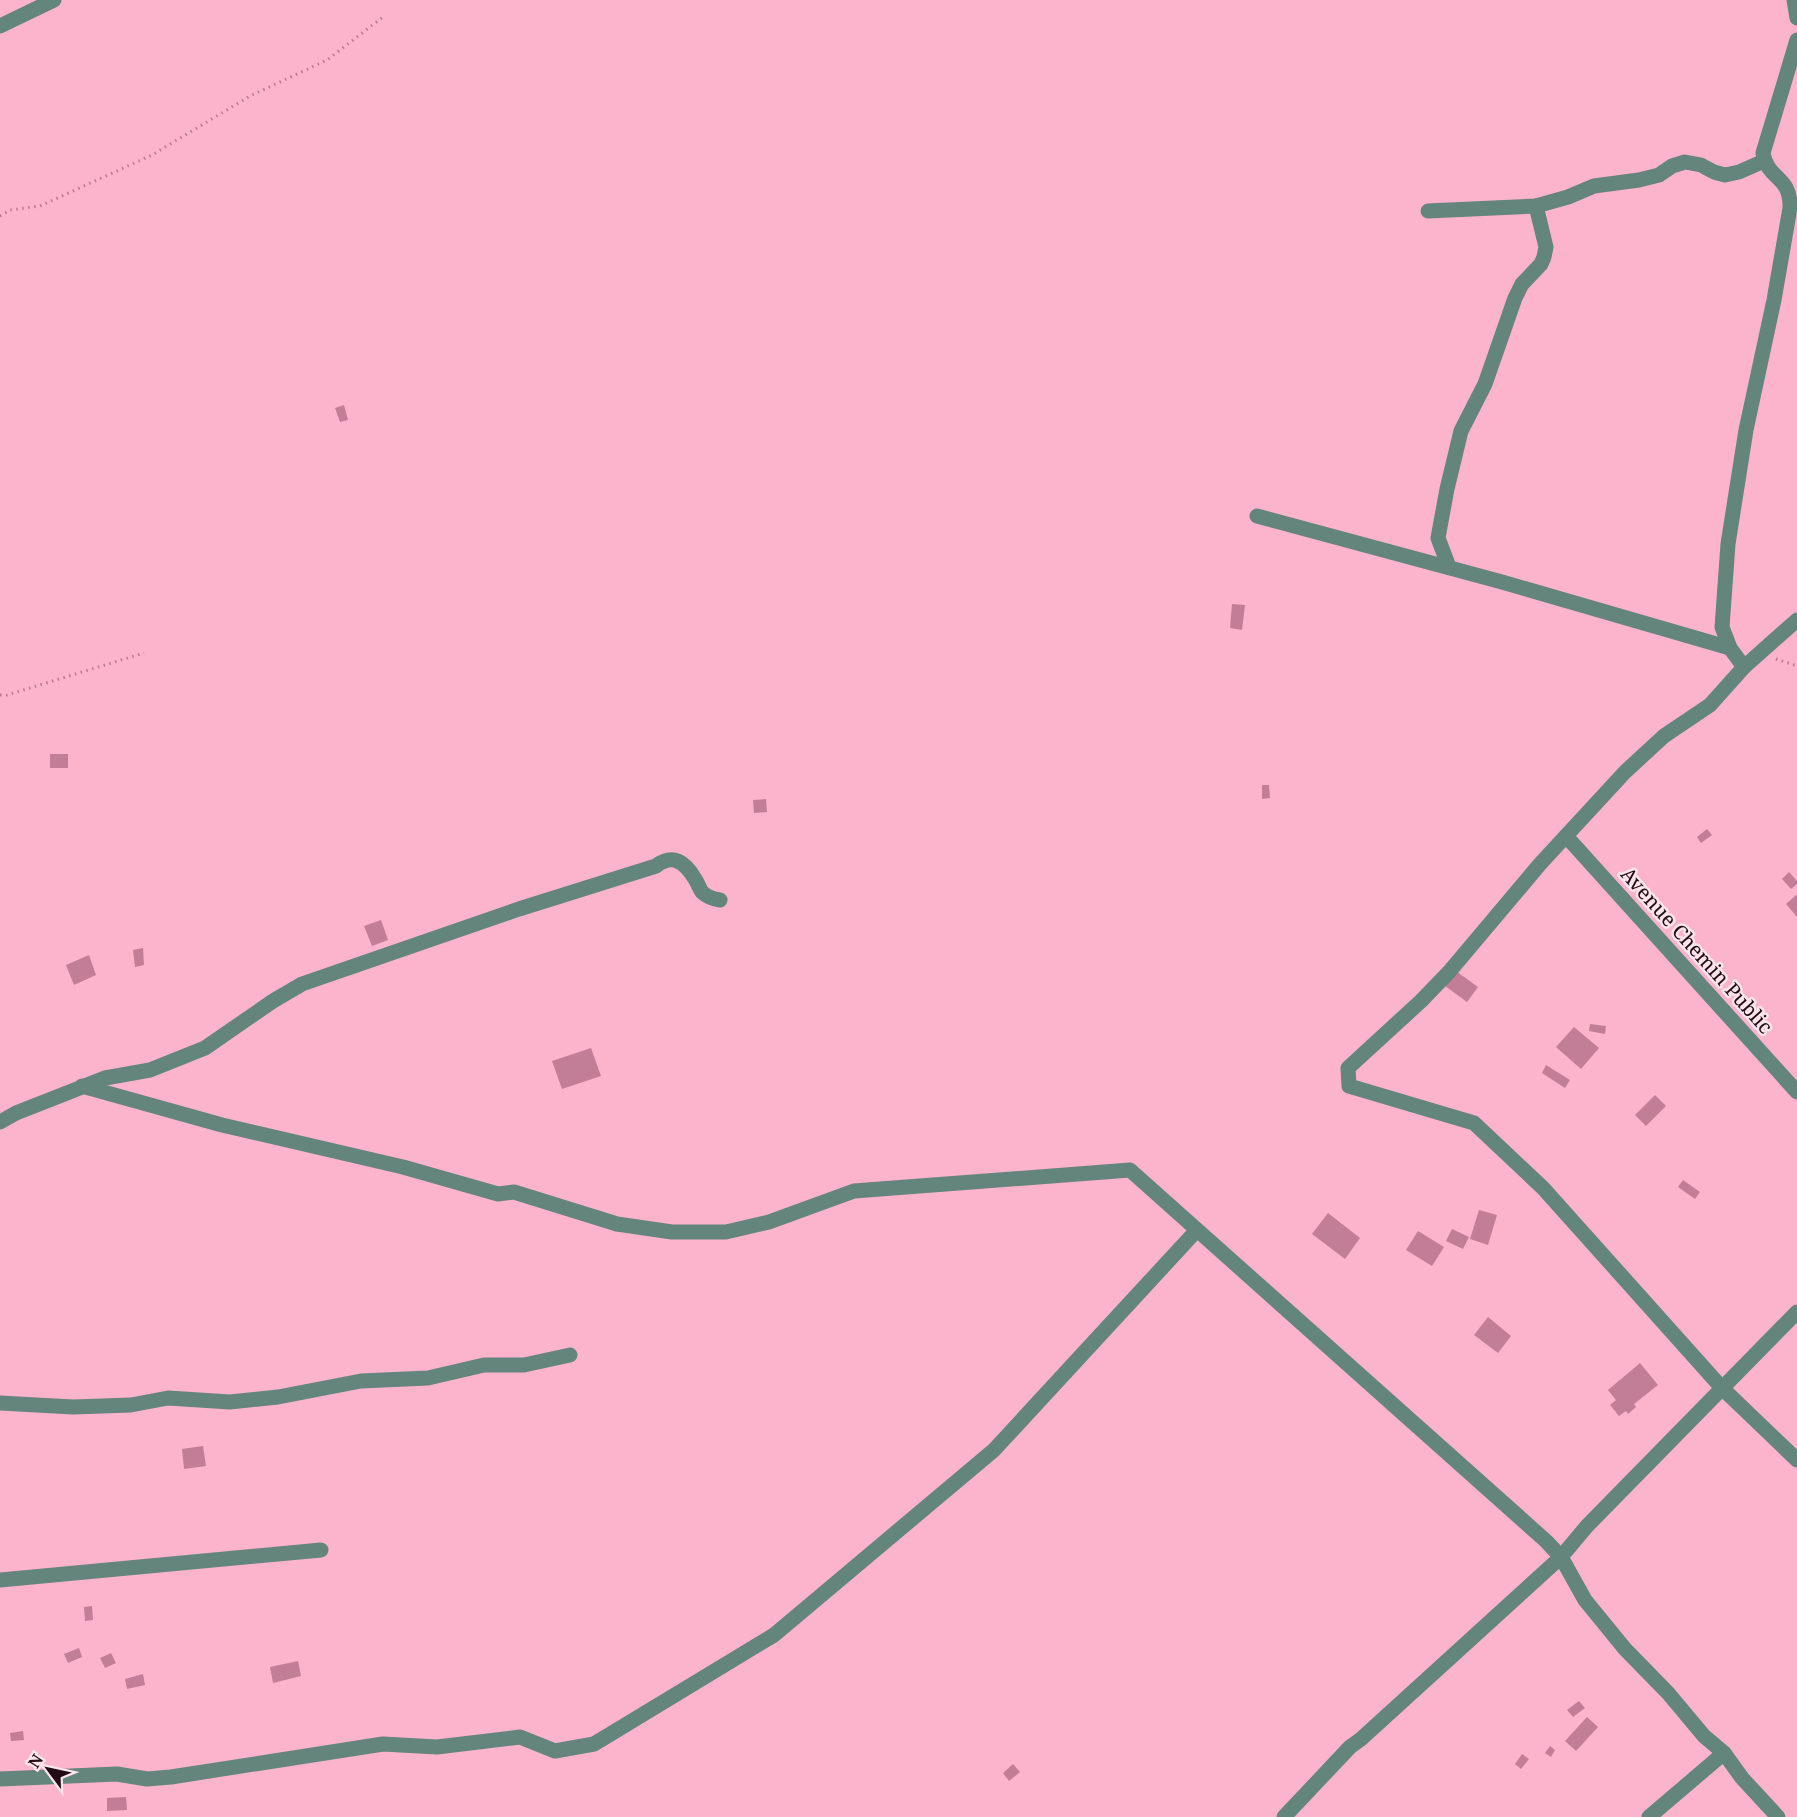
<svg xmlns="http://www.w3.org/2000/svg" width="1797" height="1817" viewBox="0 0 1797 1817" font-family="'Noto Serif',serif">
<rect width="100%" height="100%" fill="#fcb3cc"/>
<!-- building -->
<g fill="#c37e97">
<path d="M344 405 348 420 340 422 335 408Z"/>
<path d="M1232 604 1245 605 1242 630 1230 628Z"/>
<rect x="50" y="754" width="18" height="14"/>
<path d="M1262 785H1269L1270 798 1262 799Z"/>
<path d="M766 799 767 812 754 813 753 800Z"/>
<path d="M1707 829 1712 835 1701 843 1697 837Z"/>
<path d="M1789 872 1797 881V884L1791 889 1782 879Z"/>
<path d="M1796 895 1797 896V917L1786 904Z"/>
<path d="M381 920 388 940 372 946 364 926Z"/>
<path d="M143 948 144 965 135 967 133 950Z"/>
<path d="M89 955 96 975 74 985 66 965Z"/>
<path d="M1456 971 1478 987 1467 1002 1445 986Z"/>
<path d="M1590 1024 1606 1026 1605 1034 1589 1031Z"/>
<path d="M1574 1027 1599 1048 1581 1069 1556 1047Z"/>
<path d="M591 1048 601 1076 562 1089 552 1061Z"/>
<path d="M1546 1065 1570 1080 1565 1088 1542 1073Z"/>
<path d="M1655 1095 1666 1106 1646 1126 1635 1115Z"/>
<path d="M1683 1180 1700 1192 1695 1199 1678 1187Z"/>
<path d="M1479 1210 1497 1215 1488 1245 1470 1239Z"/>
<path d="M1328 1213 1360 1238 1345 1259 1312 1234Z"/>
<path d="M1452 1229 1469 1237 1463 1249 1446 1241Z"/>
<path d="M1418 1231 1444 1247 1432 1266 1406 1250Z"/>
<path d="M1488 1317 1511 1336 1498 1353 1474 1335Z"/>
<path d="M1640 1363 1658 1385 1634 1404 1636 1407 1628 1414 1626 1411 1619 1416 1610 1405 1616 1400 1608 1390Z"/>
<path d="M203 1446 206 1466 184 1469 182 1449Z"/>
<path d="M92 1606 93 1620 85 1621 84 1607Z"/>
<path d="M79 1648 82 1657 68 1663 64 1654Z"/>
<path d="M111 1653 116 1663 105 1668 100 1658Z"/>
<path d="M298 1661 301 1676 273 1683 270 1667Z"/>
<path d="M143 1674 145 1685 127 1689 125 1679Z"/>
<path d="M1579 1701 1585 1708 1573 1717 1567 1710Z"/>
<path d="M1587 1717 1598 1727 1576 1751 1565 1741Z"/>
<path d="M23 1731 24 1740 11 1741 10 1733Z"/>
<path d="M1550 1746 1555 1750 1551 1757 1545 1753Z"/>
<path d="M1522 1754 1529 1759 1521 1769 1515 1764Z"/>
<path d="M1013 1764 1020 1772 1009 1781 1003 1773Z"/>
<path d="M126 1797 127 1810 107 1811V1798Z"/>
</g>
<g fill="none" stroke-linecap="round" stroke-linejoin="round">
<!-- path -->
<g stroke="#b67d91" stroke-width="3" stroke-dasharray="1.5 4.5" stroke-linecap="butt">
<path d="M0 216 10 210 40 206 152 155 250 96 327 60 383 17"/>
<path d="M1776 659 1797 666"/>
<path d="M0 695H7L144 653"/>
</g>
<!-- street -->
<g stroke="#63857c" stroke-width="15">
<path d="M1794 0 1797 18"/>
<path d="M0 26 54 0"/>
<path d="M1428 211 1536 206 1568 197 1594 186 1639 180 1659 175 1672 166 1685 162 1701 165 1714 172 1725 175 1739 172 1764 161"/>
<path d="M1257 516 1502 582 1730 648"/>
<path d="M1449 567 1438 538 1447 489 1461 431 1485 384 1515 298 1522 284 1541 264 1544 257 1546 247 1536 206"/>
<path d="M1797 620 1744 667 1710 705 1664 736 1625 772 1540 864 1449 972 1421 1001 1348 1068 1349 1086 1474 1123 1543 1188 1722 1388 1797 1460"/>
<path d="M1744 667 1730 648 1722 627 1728 544 1746 430 1774 300 1790 208C1791 175 1768 181 1763 153L1797 40"/>
<path d="M1566 836 1797 1092"/>
<path d="M82 1086 222 1125 403 1167 498 1194 514 1192 617 1224 672 1232H726L769 1222 854 1191 1130 1170 1546 1541 1561 1557 1585 1600 1625 1649 1668 1693 1704 1736 1724 1753 1742 1778 1778 1817"/>
<path d="M0 1122 16 1113 105 1078 150 1070 205 1048 273 1001 302 984 519 909 656 866C673 853 685 862 695 879 698 883 699 888 702 892 707 897 713 899 720 900"/>
<path d="M0 1403 73 1407 131 1405 168 1398 230 1402 278 1397 361 1381 428 1378 484 1365H524L570 1355"/>
<path d="M0 1580 321 1550"/>
<path d="M0 1779 117 1774 147 1779 171 1777 383 1744 437 1747 520 1737 555 1751 594 1744 774 1635 994 1450 1197 1230"/>
<path d="M1284 1817 1350 1747 1361 1739 1561 1557 1587 1526 1797 1312"/>
<path d="M1649 1817 1724 1753"/>
</g>
</g>
<g text-anchor="middle" dominant-baseline="central" stroke-width="5" stroke-linejoin="round" paint-order="stroke">
<!-- street labels -->
<g font-size="20" fill="#220913" stroke="#fce4ec">
<text transform="translate(1697 950) rotate(48)">Avenue Chemin Public</text>
</g>
</g>
<!-- north arrow -->
<g transform="translate(48 1769) rotate(303)" stroke="#fce4ec" stroke-width="4.5" paint-order="stroke">
<path d="M0-4.5L10 22L0 15L-10 22Z" fill="#220913"/>
<text y="-9" font-size="16" font-weight="bold" text-anchor="middle" fill="#220913">N</text>
</g>
</svg>
